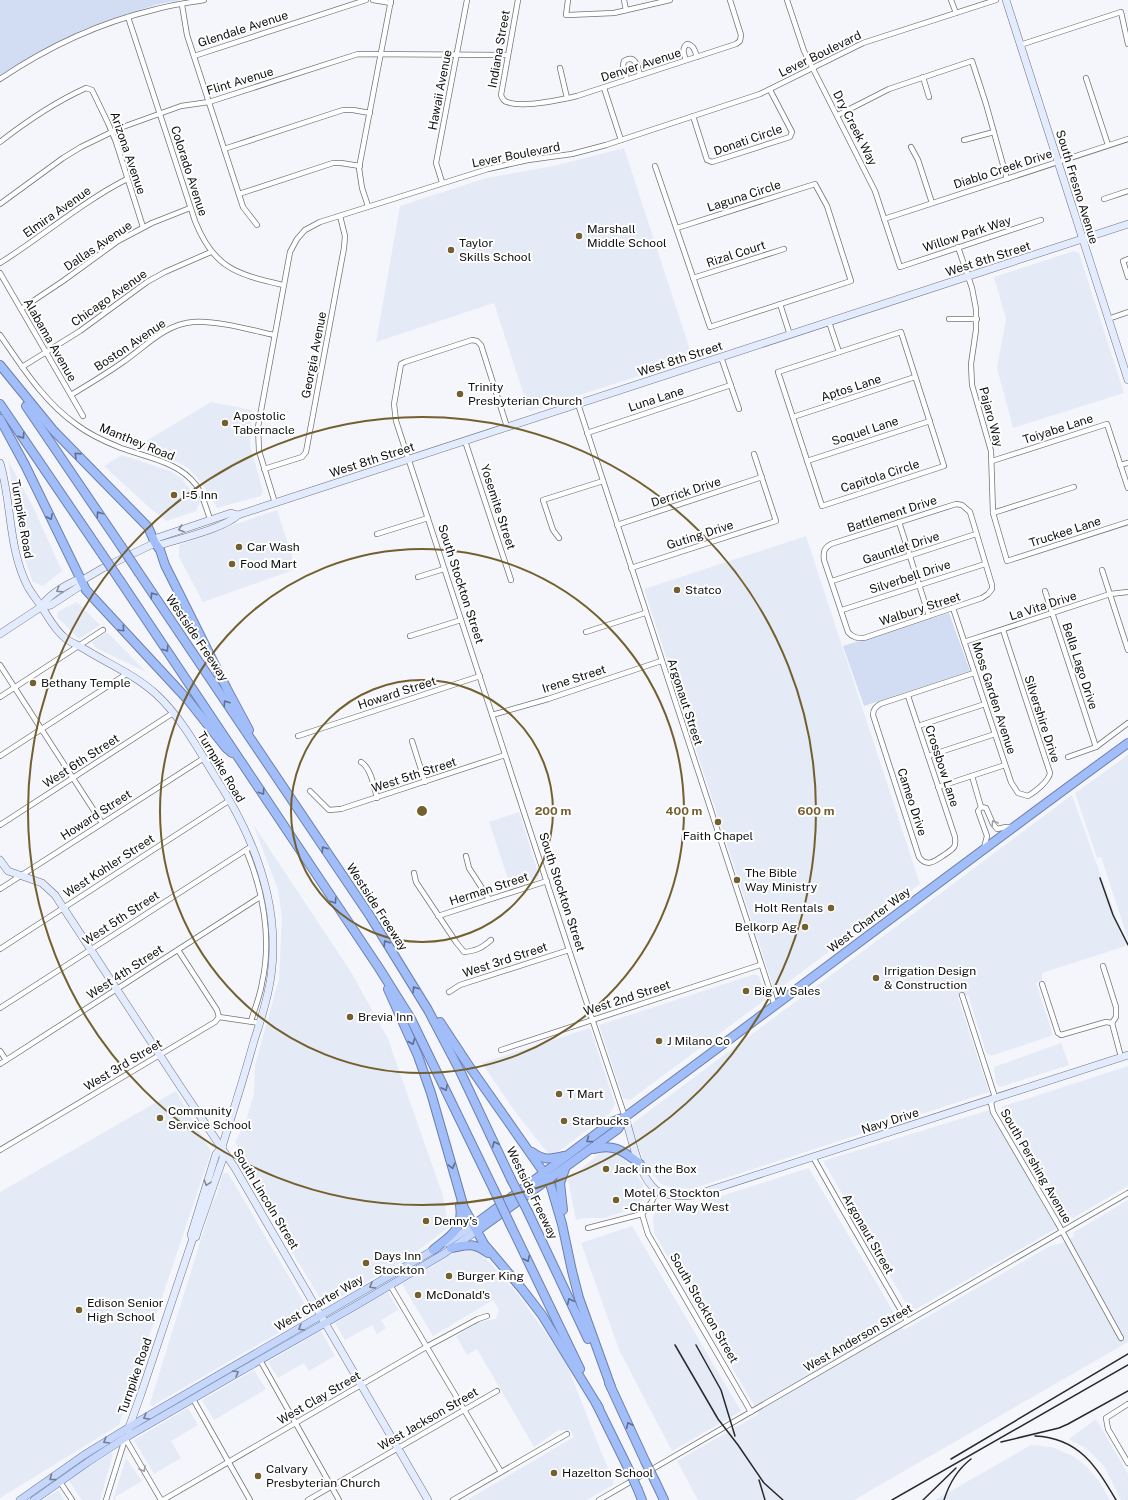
<svg xmlns="http://www.w3.org/2000/svg" width="1128" height="1500" viewBox="0 0 1128 1500" font-family="'Public Sans',sans-serif">
<rect width="100%" height="100%" fill="#f4f6fb"/>
<!-- built -->
<g fill="#e5ebf6">
<path d="M624 148 693 359 529 411 494 303 376 342 400 206 486 178 554 166Z"/>
<path d="M1074 251 1079 253 1124 393 1013 428 997 368 1006 319 994 277Z"/>
<path d="M211 402 252 410 250 445 263 491 261 496 217 508 202 483 187 467 173 460 136 447Z"/>
<path d="M122 455 170 471 181 478 200 502 196 511 167 521 151 509 104 466Z"/>
<path d="M8 460 34 509 62 571 43 586 33 582 21 549Z"/>
<path d="M277 510 296 569 203 602 179 557V545L201 536Z"/>
<path d="M806 536 920 884 775 992 644 589Z"/>
<path d="M77 602 100 625 79 639 58 618 57 612Z"/>
<path d="M107 632 146 672 96 648 92 642Z"/>
<path d="M1128 755V939L1101 857 1097 858 1075 793Z"/>
<path d="M1072 795 1126 946 1042 973V981L1036 983 1052 1032 1051 1036 991 1056 986 1052 968 995 958 998 989 1092 692 1189 673 1188 661 1184 647 1168 631 1130 633 1123Z"/>
<path d="M519 812 539 876 538 879 511 888 489 822Z"/>
<path d="M253 824 351 972 388 1039 442 1193 449 1227 407 1259 325 1306 290 1249 235 1142 245 1123 254 1094 255 1065 279 979 282 919 278 890Z"/>
<path d="M755 974 759 976 765 995V1000L630 1100 623 1098 599 1025Z"/>
<path d="M590 1028 615 1104 610 1113 551 1157 516 1113 482 1063Z"/>
<path d="M1061 1043 1069 1065 1000 1087 996 1083 994 1067Z"/>
<path d="M1128 1066V1186L1066 1222 1001 1107Z"/>
<path d="M176 1091 211 1152 119 1425 0 1498V1192Z"/>
<path d="M989 1110 1057 1228 911 1312 823 1161Z"/>
<path d="M604 1150H613L621 1154 643 1184 644 1196 640 1204 632 1209 604 1218H584L576 1220 568 1180Z"/>
<path d="M809 1168 904 1330 1050 1246 1062 1243 1074 1236 1073 1233 1128 1200V1342L854 1500H698L677 1461 759 1414 654 1233 653 1216 661 1204 699 1203Z"/>
<path d="M223 1173H228L311 1314 152 1406 150 1403 211 1207 217 1194Z"/>
<path d="M632 1226 741 1411 672 1451 620 1352 581 1243Z"/>
<path d="M475 1249 490 1263 517 1293 565 1360 614 1484 587 1500H467L574 1437 570 1430H559L534 1447 477 1349 467 1355 456 1336 479 1322 496 1319 499 1310 493 1300 433 1336 402 1284 456 1252Z"/>
<path d="M388 1292 398 1310 381 1320 386 1328 377 1334 372 1325 345 1340 335 1323Z"/>
<path d="M321 1331 335 1356 309 1371 304 1363 278 1378 268 1362Z"/>
<path d="M254 1370 266 1389 214 1420 202 1400Z"/>
<path d="M188 1408 198 1425 171 1441 181 1458 154 1474 134 1440Z"/>
<path d="M1096 1419 1128 1474V1500H1121L1104 1466 1087 1449 1069 1439Z"/>
<path d="M1031 1445 1052 1447 1073 1456 1087 1467 1099 1481 1110 1500H935Z"/>
<path d="M112 1452 113 1454 100 1500H82L69 1481 70 1478Z"/>
<path d="M126 1458 142 1481 115 1497 116 1500H113Z"/>
<path d="M59 1490 64 1500H43Z"/>
</g>
<!-- green -->
<g fill="#d2ddf4">
<path d="M0 0H180L155 5 85 29 14 67 0 76Z"/>
<path d="M949 613 970 671 864 706 843 646Z"/>
</g>
<g fill="none" stroke-linecap="round" stroke-linejoin="round">
<!-- street casing -->
<g stroke="#727479" stroke-width="6">
<g id="street">
<path d="M373 0 391 3"/>
<path d="M518 0 501 95C502 98 503 101 507 102 523 108 560 100 577 96L736 44 740 41 741 35 730 0"/>
<path d="M568 0 566 15H568L614 13 670 0"/>
<path d="M624 0 626 10"/>
<path d="M787 0 804 51 875 191 900 267 1041 220"/>
<path d="M951 0 956 13"/>
<path d="M182 5 187 35 243 207 257 225"/>
<path d="M128 17 195 221C214 269 237 274 283 285"/>
<path d="M1020 45 1121 12 1128 44"/>
<path d="M194 56 366 0"/>
<path d="M686 60C684 54 681 49 687 44 694 45 695 51 697 57"/>
<path d="M560 68 567 98"/>
<path d="M923 77 929 97"/>
<path d="M1086 78 1108 145"/>
<path d="M0 79C46 48 99 23 153 10 170 5 187 3 204 0"/>
<path d="M627 79 623 65 624 61C635 54 638 66 640 75"/>
<path d="M604 88 621 140"/>
<path d="M838 115 889 89 972 61 986 104 1007 179"/>
<path d="M693 116 707 160 712 162 790 137 792 132 770 90"/>
<path d="M964 140 994 132"/>
<path d="M0 142C27 121 55 102 86 88L92 90 108 123 116 142 143 227"/>
<path d="M911 147 918 160 932 203"/>
<path d="M224 149 343 110H353L370 113"/>
<path d="M655 166 710 327 851 281 827 206 815 184 677 228"/>
<path d="M442 182 436 163 467 0"/>
<path d="M239 194 333 163H341L360 166"/>
<path d="M1104 199 1128 191"/>
<path d="M0 204 63 158 81 147 120 128 181 106 209 102 358 54 508 55"/>
<path d="M368 206 362 188 359 168 391 0"/>
<path d="M884 219 1128 139"/>
<path d="M958 247 972 288 976 309V330L971 364 972 385 991 451 993 513 1007 561 1128 522"/>
<path d="M1128 259 1123 261 1128 277"/>
<path d="M0 263C43 236 82 202 127 179"/>
<path d="M0 273 83 416"/>
<path d="M693 278 784 249"/>
<path d="M780 304 790 335"/>
<path d="M21 309 63 281 118 241 152 223 190 208"/>
<path d="M949 319H977"/>
<path d="M1108 319 1128 312"/>
<path d="M829 322 839 352"/>
<path d="M901 332 944 466 822 506 778 372Z"/>
<path d="M0 335C23 368 44 402 77 425 90 435 106 442 121 448 146 457 179 462 196 485 203 495 206 508 210 519"/>
<path d="M721 357 739 409"/>
<path d="M22 367 80 331 147 282 165 272 211 252"/>
<path d="M71 395C89 384 106 374 123 362 145 347 165 324 193 322 215 320 251 330 274 335"/>
<path d="M578 404 775 1006"/>
<path d="M793 417 915 377"/>
<path d="M507 427 481 345 477 341 472 340 405 362 401 364 394 404 396 421 569 950 625 1117"/>
<path d="M587 433 731 385"/>
<path d="M465 441 511 580"/>
<path d="M807 461 930 421"/>
<path d="M992 461 1107 424 1128 488"/>
<path d="M1120 465 1128 463"/>
<path d="M264 469 302 457 306 452 344 248 345 236 340 216"/>
<path d="M275 503 259 451 258 427 290 252 297 239 305 230 320 222 488 169 528 160 572 154 606 145 760 94 863 43 996 0"/>
<path d="M956 504 962 505 970 512 992 585V589L988 594 982 598 864 638C857 638 853 638 848 632L824 560C823 552 824 548 831 544Z"/>
<path d="M993 513 1074 487"/>
<path d="M899 522 929 616"/>
<path d="M617 525 762 477"/>
<path d="M377 534 428 518"/>
<path d="M559 538 553 530 543 500 603 481"/>
<path d="M631 568 776 521 754 454"/>
<path d="M1102 570 1128 650"/>
<path d="M418 577 444 569"/>
<path d="M832 581 976 534"/>
<path d="M1045 591 1096 747"/>
<path d="M953 608 1011 782 1018 793 1028 796C1035 792 1049 781 1050 773L1003 630"/>
<path d="M842 610 985 564"/>
<path d="M586 632 645 613"/>
<path d="M410 636 461 620"/>
<path d="M964 642 1110 594 1128 592"/>
<path d="M0 665 102 823"/>
<path d="M908 696 955 837C955 841 956 844 954 847 952 850 947 853 944 855 935 861 927 868 919 857L873 715C873 709 876 707 880 704L974 673"/>
<path d="M0 697 103 630"/>
<path d="M492 715 548 699 661 661"/>
<path d="M918 726 985 704"/>
<path d="M298 736 480 676"/>
<path d="M412 741 425 782"/>
<path d="M0 756 128 673"/>
<path d="M928 756 995 734"/>
<path d="M1068 757 1096 747 1128 723"/>
<path d="M361 762C371 768 374 787 377 798"/>
<path d="M972 776 981 807 978 811 987 836 984 848"/>
<path d="M938 787 1005 765"/>
<path d="M310 791 329 810 341 809 505 755"/>
<path d="M981 807 986 808 993 824 997 829 1006 827H1013"/>
<path d="M0 825 173 713"/>
<path d="M246 850C263 890 272 939 262 983 260 996 255 1008 251 1021"/>
<path d="M466 856 469 868 489 899"/>
<path d="M414 873 416 882 456 942 464 952C476 951 482 948 491 940"/>
<path d="M0 889 204 758"/>
<path d="M438 916 547 881"/>
<path d="M0 949 230 800"/>
<path d="M178 950 217 1010 219 1017"/>
<path d="M1103 966 1116 1007V1017L1112 1023"/>
<path d="M1042 984 1058 1033 1061 1035 1106 1022 1112 1023"/>
<path d="M449 992 460 985 569 950"/>
<path d="M962 995 994 1094V1099L991 1103 993 1112 1057 1222 1121 1338"/>
<path d="M0 1008 252 846"/>
<path d="M1112 1023 1121 1057"/>
<path d="M501 1050 760 965"/>
<path d="M0 1051 6 1060"/>
<path d="M0 1064 260 897"/>
<path d="M0 1150 215 1022 219 1017 260 1023"/>
<path d="M813 1157 839 1203 907 1321"/>
<path d="M642 1214 648 1234 751 1412"/>
<path d="M642 1214 651 1203 657 1191"/>
<path d="M588 1228 642 1214"/>
<path d="M390 1285 501 1472"/>
<path d="M260 1360 339 1500"/>
<path d="M193 1399 250 1500"/>
<path d="M1128 1404 1106 1418 1108 1429 1128 1463"/>
<path d="M125 1438 161 1500"/>
<path d="M60 1482 72 1500"/>
<path d="M106 1500 125 1439"/>
<path d="M163 1500 428 1346 478 1319 487 1316"/>
<path d="M308 1500 497 1391"/>
<path d="M453 1500 567 1434"/>
<path d="M599 1500 1128 1193"/>
</g>
</g>
<!-- secondary casing -->
<g stroke="#727479" stroke-width="8">
<g id="secondary">
<path d="M1006 0C1047 127 1087 253 1128 380"/>
<path d="M0 463C12 503 8 549 28 587 32 594 37 600 41 606 49 618 54 629 65 638 71 643 79 645 86 650 109 664 135 675 156 694 181 717 198 749 216 778 254 837 281 904 271 976 268 998 261 1020 254 1041 244 1077 233 1112 222 1147L223 1158 197 1233 196 1237 193 1238"/>
<path d="M155 543 157 538 231 513 238 515"/>
<path d="M41 607C49 594 64 586 77 580L81 581"/>
<path d="M0 634 41 607 51 605 80 586 81 581 103 568 155 543 160 545C179 539 225 528 238 515L1128 224"/>
<path d="M0 860 8 871 42 883 55 895 180 1086 235 1168 428 1500"/>
<path d="M625 1117C632 1138 638 1176 656 1190 666 1197 684 1196 695 1195L1128 1055"/>
<path d="M128 1430 141 1394 193 1238 191 1235 216 1154 222 1147"/>
</g>
</g>
<!-- primary casing -->
<g stroke="#6e80a8" stroke-width="8">
<g id="primary">
<path d="M446 1243 474 1225"/>
<path d="M20 1500 84 1455 141 1420 437 1248"/>
<path d="M34 1500 88 1462 125 1438 241 1371 355 1306 445 1253 478 1230"/>
</g>
</g>
<!-- highway casing -->
<g stroke="#6e80a8" stroke-width="10">
<g id="highway">
<path d="M0 365 53 430 148 527 155 543 160 550 165 565 227 689 249 730"/>
<path d="M0 404 102 554"/>
<path d="M26 406 121 546"/>
<path d="M0 419 25 465 86 590 188 700 226 748 232 753"/>
<path d="M139 573 370 916 428 1010 460 1071 511 1179"/>
<path d="M121 582 379 968 411 1019 494 1190"/>
<path d="M388 989 418 1056 431 1093 464 1208 484 1244 522 1289 542 1315 599 1408"/>
<path d="M440 1022 467 1063 549 1180 562 1224 572 1271 579 1298 611 1387"/>
<path d="M594 1149C615 1143 624 1152 640 1164"/>
<path d="M532 1152C545 1161 550 1159 564 1156"/>
<path d="M563 1210 560 1183 565 1169"/>
<path d="M528 1212 588 1339"/>
<path d="M510 1224 580 1369"/>
<path d="M474 1225 612 1122 625 1117C793 993 959 866 1128 743"/>
<path d="M478 1230 618 1129 625 1117"/>
<path d="M451 1248C469 1245 473 1242 488 1253"/>
<path d="M433 1250C450 1236 464 1230 460 1205"/>
<path d="M609 1383 645 1461"/>
<path d="M596 1403 629 1470"/>
<path d="M655 1481 664 1500"/>
<path d="M638 1490 642 1500"/>
</g>
</g>
<!-- street -->
<use href="#street" stroke="#fff" stroke-width="4.5"/>
<!-- secondary -->
<use href="#secondary" stroke="#e3ebfe" stroke-width="7"/>
<!-- primary -->
<use href="#primary" stroke="#c7d7fc" stroke-width="7"/>
<!-- highway -->
<use href="#highway" stroke="#a1bdfa" stroke-width="8"/>
<!-- rail -->
<g stroke="#28292b" stroke-width="1.5">
<path d="M1100 878 1113 915 1128 945"/>
<path d="M675 1345 718 1419 738 1445 764 1483 783 1500"/>
<path d="M696 1345 721 1390 735 1436"/>
<path d="M1035 1436C1079 1438 1096 1466 1116 1500"/>
<path d="M1001 1442 1059 1428 1068 1424 1128 1391"/>
<path d="M951 1459 1128 1354"/>
<path d="M759 1480 765 1500"/>
<path d="M892 1500 1128 1365"/>
<path d="M923 1500 956 1468"/>
<path d="M944 1500C949 1484 958 1469 971 1459"/>
</g>
<!-- highway-bridge casing -->
<g stroke="#6e80a8" stroke-width="10" stroke-linecap="butt">
<g id="highway-bridge">
<path d="M121 546 139 573"/>
<path d="M102 554 121 582"/>
<path d="M511 1179 528 1212"/>
<path d="M494 1190 510 1224"/>
<path d="M645 1461 655 1481"/>
<path d="M629 1470 638 1490"/>
</g>
</g>
<!-- highway-bridge -->
<use href="#highway-bridge" stroke="#a1bdfa" stroke-width="8"/>
</g>
<!-- one-way arrows -->
<defs><path id="oneway-chevron" d="M-2-3.5L2.5 0L-2 3.5" fill="none" stroke-width="1.6" stroke-linecap="round" stroke-linejoin="round"/></defs>
<g stroke="#5f6f91">
<use href="#oneway-chevron" transform="translate(22 436) rotate(56)"/>
<use href="#oneway-chevron" transform="translate(77 455) rotate(-136)"/>
<use href="#oneway-chevron" transform="translate(99 514) rotate(-124)"/>
<use href="#oneway-chevron" transform="translate(50 517) rotate(64)"/>
<use href="#oneway-chevron" transform="translate(153 595) rotate(-124)"/>
<use href="#oneway-chevron" transform="translate(122 629) rotate(47)"/>
<use href="#oneway-chevron" transform="translate(166 649) rotate(56)"/>
<use href="#oneway-chevron" transform="translate(226 703) rotate(-124)"/>
<use href="#oneway-chevron" transform="translate(262 792) rotate(56)"/>
<use href="#oneway-chevron" transform="translate(324 849) rotate(-124)"/>
<use href="#oneway-chevron" transform="translate(334 901) rotate(56)"/>
<use href="#oneway-chevron" transform="translate(386 943) rotate(-122)"/>
<use href="#oneway-chevron" transform="translate(415 989) rotate(-123)"/>
<use href="#oneway-chevron" transform="translate(412 1042) rotate(67)"/>
<use href="#oneway-chevron" transform="translate(445 1088) rotate(64)"/>
<use href="#oneway-chevron" transform="translate(589 1140) rotate(144)"/>
<use href="#oneway-chevron" transform="translate(495 1144) rotate(-115)"/>
<use href="#oneway-chevron" transform="translate(452 1166) rotate(75)"/>
<use href="#oneway-chevron" transform="translate(527 1259) rotate(64)"/>
<use href="#oneway-chevron" transform="translate(570 1301) rotate(-116)"/>
<use href="#oneway-chevron" transform="translate(629 1425) rotate(-115)"/>
</g>
<g stroke="#848893">
<use href="#oneway-chevron" transform="translate(181 529) rotate(161)"/>
<use href="#oneway-chevron" transform="translate(59 590) rotate(148)"/>
<use href="#oneway-chevron" transform="translate(207 1183) rotate(108)"/>
</g>
<g stroke="#9f9fa0">
<use href="#oneway-chevron" transform="translate(994 823) rotate(-121)"/>
<use href="#oneway-chevron" transform="translate(143 1469) rotate(60)"/>
</g>
<g stroke="#747d92">
<use href="#oneway-chevron" transform="translate(372 1286) rotate(150)"/>
<use href="#oneway-chevron" transform="translate(301 1328) rotate(149)"/>
<use href="#oneway-chevron" transform="translate(236 1373) rotate(-30)"/>
<use href="#oneway-chevron" transform="translate(146 1417) rotate(150)"/>
<use href="#oneway-chevron" transform="translate(106 1441) rotate(149)"/>
<use href="#oneway-chevron" transform="translate(52 1478) rotate(144)"/>
</g>
<!-- distance rings -->
<g fill="none" stroke="#745f2e" stroke-width="2">
<circle cx="422" cy="811" r="131"/>
<circle cx="422" cy="811" r="262"/>
<circle cx="422" cy="811" r="394"/>
</g>
<!-- markers -->
<g fill="#745f2e" stroke="#fff" stroke-width="1.5">
<circle cx="579" cy="236" r="4"/>
<circle cx="451" cy="250" r="4"/>
<circle cx="460" cy="394" r="4"/>
<circle cx="225" cy="423" r="4"/>
<circle cx="174" cy="495" r="4"/>
<circle cx="239" cy="547" r="4"/>
<circle cx="232" cy="564" r="4"/>
<circle cx="677" cy="590" r="4"/>
<circle cx="33" cy="683" r="4"/>
<circle cx="718" cy="822" r="4"/>
<circle cx="737" cy="880" r="4"/>
<circle cx="831" cy="908" r="4"/>
<circle cx="805" cy="927" r="4"/>
<circle cx="876" cy="978" r="4"/>
<circle cx="746" cy="991" r="4"/>
<circle cx="350" cy="1017" r="4"/>
<circle cx="659" cy="1041" r="4"/>
<circle cx="559" cy="1094" r="4"/>
<circle cx="160" cy="1118" r="4"/>
<circle cx="564" cy="1121" r="4"/>
<circle cx="606" cy="1169" r="4"/>
<circle cx="616" cy="1200" r="4"/>
<circle cx="426" cy="1221" r="4"/>
<circle cx="366" cy="1263" r="4"/>
<circle cx="449" cy="1276" r="4"/>
<circle cx="418" cy="1295" r="4"/>
<circle cx="79" cy="1310" r="4"/>
<circle cx="554" cy="1473" r="4"/>
<circle cx="258" cy="1476" r="4"/>
</g>
<g text-anchor="middle" dominant-baseline="central" stroke-width="4" stroke-linejoin="round" paint-order="stroke">
<!-- street labels -->
<g font-size="12" fill="#0f1011" stroke="#fff">
<text transform="translate(243 29) rotate(-18)">Glendale Avenue</text>
<text transform="translate(499 49) rotate(-80)">Indiana Street</text>
<text transform="translate(820 54) rotate(-26)">Lever Boulevard</text>
<text transform="translate(641 65) rotate(-18)">Denver Avenue</text>
<text transform="translate(240 81) rotate(-17)">Flint Avenue</text>
<text transform="translate(440 90) rotate(-79)">Hawaii Avenue</text>
<text transform="translate(855 128) rotate(63)">Dry Creek Way</text>
<text transform="translate(748 140) rotate(-19)">Donati Circle</text>
<text transform="translate(128 153) rotate(71)">Arizona Avenue</text>
<text transform="translate(516 155) rotate(-11)">Lever Boulevard</text>
<text transform="translate(1003 169) rotate(-18)">Diablo Creek Drive</text>
<text transform="translate(189 171) rotate(72)">Colorado Avenue</text>
<text transform="translate(1077 187) rotate(73)">South Fresno Avenue</text>
<text transform="translate(744 196) rotate(-18)">Laguna Circle</text>
<text transform="translate(57 212) rotate(-35)">Elmira Avenue</text>
<text transform="translate(967 234) rotate(-18)">Willow Park Way</text>
<text transform="translate(98 246) rotate(-34)">Dallas Avenue</text>
<text transform="translate(736 254) rotate(-18)">Rizal Court</text>
<text transform="translate(988 259) rotate(-18)">West 8th Street</text>
<text transform="translate(109 298) rotate(-35)">Chicago Avenue</text>
<text transform="translate(50 340) rotate(60)">Alabama Avenue</text>
<text transform="translate(130 345) rotate(-34)">Boston Avenue</text>
<text transform="translate(314 355) rotate(-79)">Georgia Avenue</text>
<text transform="translate(680 359) rotate(-18)">West 8th Street</text>
<text transform="translate(851 388) rotate(-18)">Aptos Lane</text>
<text transform="translate(656 399) rotate(-18)">Luna Lane</text>
<text transform="translate(991 417) rotate(75)">Pajaro Way</text>
<text transform="translate(1058 429) rotate(-18)">Toiyabe Lane</text>
<text transform="translate(865 431) rotate(-18)">Soquel Lane</text>
<text transform="translate(137 442) rotate(22)">Manthey Road</text>
<text transform="translate(372 460) rotate(-18)">West 8th Street</text>
<text transform="translate(880 476) rotate(-18)">Capitola Circle</text>
<text transform="translate(686 492) rotate(-18)">Derrick Drive</text>
<text transform="translate(498 507) rotate(72)">Yosemite Street</text>
<text transform="translate(892 514) rotate(-18)">Battlement Drive</text>
<text transform="translate(22 519) rotate(80)">Turnpike Road</text>
<text transform="translate(1065 532) rotate(-18)">Truckee Lane</text>
<text transform="translate(700 535) rotate(-18)">Guting Drive</text>
<text transform="translate(901 548) rotate(-18)">Gauntlet Drive</text>
<text transform="translate(910 577) rotate(-18)">Silverbell Drive</text>
<text transform="translate(461 584) rotate(72)">South Stockton Street</text>
<text transform="translate(1043 606) rotate(-18)">La Vita Drive</text>
<text transform="translate(920 609) rotate(-18)">Walbury Street</text>
<text transform="translate(197 638) rotate(56)">Westside Freeway</text>
<text transform="translate(1080 666) rotate(72)">Bella Lago Drive</text>
<text transform="translate(574 679) rotate(-18)">Irene Street</text>
<text transform="translate(397 693) rotate(-18)">Howard Street</text>
<text transform="translate(994 698) rotate(72)">Moss Garden Avenue</text>
<text transform="translate(685 702) rotate(72)">Argonaut Street</text>
<text transform="translate(1042 719) rotate(72)">Silvershire Drive</text>
<text transform="translate(81 761) rotate(-33)">West 6th Street</text>
<text transform="translate(942 766) rotate(72)">Crossbow Lane</text>
<text transform="translate(221 767) rotate(59)">Turnpike Road</text>
<text transform="translate(414 775) rotate(-18)">West 5th Street</text>
<text transform="translate(912 802) rotate(72)">Cameo Drive</text>
<text transform="translate(96 815) rotate(-33)">Howard Street</text>
<text transform="translate(109 866) rotate(-33)">West Kohler Street</text>
<text transform="translate(489 889) rotate(-18)">Herman Street</text>
<text transform="translate(562 892) rotate(72)">South Stockton Street</text>
<text transform="translate(377 907) rotate(57)">Westside Freeway</text>
<text transform="translate(121 918) rotate(-33)">West 5th Street</text>
<text transform="translate(869 920) rotate(-37)">West Charter Way</text>
<text transform="translate(505 960) rotate(-18)">West 3rd Street</text>
<text transform="translate(125 972) rotate(-33)">West 4th Street</text>
<text transform="translate(627 998) rotate(-18)">West 2nd Street</text>
<text transform="translate(123 1065) rotate(-31)">West 3rd Street</text>
<text transform="translate(890 1121) rotate(-18)">Navy Drive</text>
<text transform="translate(1036 1166) rotate(60)">South Pershing Avenue</text>
<text transform="translate(532 1193) rotate(64)">Westside Freeway</text>
<text transform="translate(266 1199) rotate(59)">South Lincoln Street</text>
<text transform="translate(868 1234) rotate(60)">Argonaut Street</text>
<text transform="translate(319 1303) rotate(-30)">West Charter Way</text>
<text transform="translate(704 1308) rotate(60)">South Stockton Street</text>
<text transform="translate(858 1338) rotate(-30)">West Anderson Street</text>
<text transform="translate(135 1376) rotate(-71)">Turnpike Road</text>
<text transform="translate(319 1398) rotate(-30)">West Clay Street</text>
<text transform="translate(428 1419) rotate(-30)">West Jackson Street</text>
</g>
<!-- poi labels -->
<g font-size="12" fill="#0f1011" stroke="#fff" text-anchor="start">
<text x="587" y="229">Marshall<tspan x="587" dy="14">Middle School</tspan></text>
<text x="459" y="243">Taylor<tspan x="459" dy="14">Skills School</tspan></text>
<text x="468" y="387">Trinity<tspan x="468" dy="14">Presbyterian Church</tspan></text>
<text x="233" y="416">Apostolic<tspan x="233" dy="14">Tabernacle</tspan></text>
<text x="182" y="495">I-5 Inn</text>
<text x="247" y="547">Car Wash</text>
<text x="240" y="564">Food Mart</text>
<text x="685" y="590">Statco</text>
<text x="41" y="683">Bethany Temple</text>
<text x="718" y="836" text-anchor="middle">Faith Chapel</text>
<text x="745" y="873">The Bible<tspan x="745" dy="14">Way Ministry</tspan></text>
<text x="823" y="908" text-anchor="end">Holt Rentals</text>
<text x="797" y="927" text-anchor="end">Belkorp Ag</text>
<text x="884" y="971">Irrigation Design<tspan x="884" dy="14">&amp; Construction</tspan></text>
<text x="754" y="991">Big W Sales</text>
<text x="358" y="1017">Brevia Inn</text>
<text x="667" y="1041">J Milano Co</text>
<text x="567" y="1094">T Mart</text>
<text x="168" y="1111">Community<tspan x="168" dy="14">Service School</tspan></text>
<text x="572" y="1121">Starbucks</text>
<text x="614" y="1169">Jack in the Box</text>
<text x="624" y="1193">Motel 6 Stockton<tspan x="624" dy="14">- Charter Way West</tspan></text>
<text x="434" y="1221">Denny's</text>
<text x="374" y="1256">Days Inn<tspan x="374" dy="14">Stockton</tspan></text>
<text x="457" y="1276">Burger King</text>
<text x="426" y="1295">McDonald's</text>
<text x="87" y="1303">Edison Senior<tspan x="87" dy="14">High School</tspan></text>
<text x="266" y="1469">Calvary<tspan x="266" dy="14">Presbyterian Church</tspan></text>
<text x="562" y="1473">Hazelton School</text>
</g>
</g>
<circle cx="422" cy="811" r="6" fill="#745f2e" stroke="#fff" stroke-width="2"/>
<g font-size="12" text-anchor="middle" font-weight="bold" fill="#745f2e" stroke="#fff" stroke-width="4" stroke-linejoin="round" paint-order="stroke">
<text x="553" y="815">200 m</text>
<text x="684" y="815">400 m</text>
<text x="816" y="815">600 m</text>
</g>
</svg>
